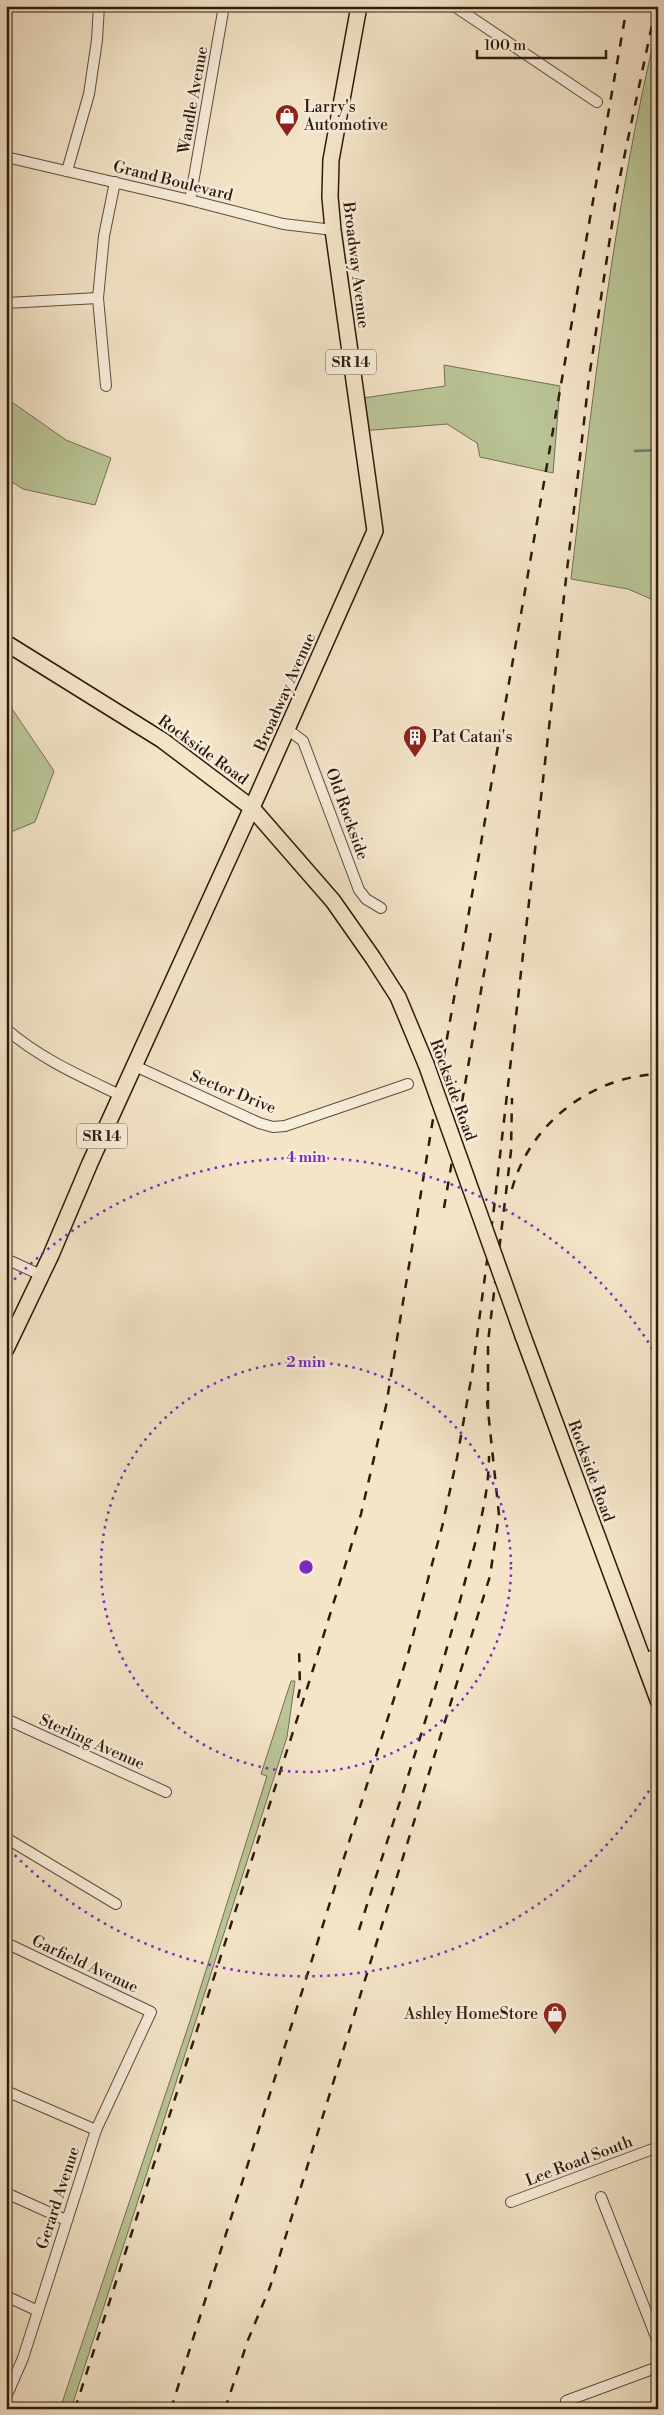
<svg xmlns="http://www.w3.org/2000/svg" width="664" height="2415" viewBox="0 0 664 2415" font-family="'Libre Bodoni',serif">
<rect width="100%" height="100%" fill="#f4e5c9"/>
<filter id="stains"><feTurbulence type="fractalNoise" baseFrequency=".004" numOctaves="4"/><feColorMatrix values="0 0 0 0 .2 0 0 0 0 .09 0 0 0 0 .02 0 0 0 .5 -.17"/></filter>
<radialGradient id="worn" r=".72"><stop offset=".6" stop-color="#630" stop-opacity="0"/><stop offset="1" stop-color="#630" stop-opacity=".3"/></radialGradient>
<!-- green -->
<g fill="#bac597" stroke="#747052">
<path d="M658 23V602L628 589 571 579C593 393 614 206 658 23Z"/>
<path d="M444 365 560 386 553 473 480 457 477 443 447 424 361 431 356 399 445 386Z"/>
<path d="M6 398 66 440 111 458 95 505 23 489 6 478Z"/>
<path d="M6 700 54 771 35 822 6 834Z"/>
<path d="M291 1681H295L287 1737 71 2409H60L190 2021 267 1776 261 1774Z"/>
</g>
<g fill="none" stroke-linecap="round" stroke-linejoin="round">
<!-- stream -->
<path stroke="#717c77" stroke-width="2.5" d="M635 451 658 450"/>
<!-- minor casing -->
<g stroke="#5f4d3b" stroke-width="12">
<g id="minor">
<path d="M454 6 597 102"/>
<path d="M6 157 190 200 283 224 333 230"/>
<path d="M67 171 89 94 97 40 99 6"/>
<path d="M190 200 224 6"/>
<path d="M6 303 98 298"/>
<path d="M106 386 98 298 104 236 115 182"/>
<path d="M287 729 303 741 359 890 366 899 381 908"/>
<path d="M6 1029C41 1059 80 1076 120 1095"/>
<path d="M135 1066 259 1123 273 1127 285 1126 408 1084"/>
<path d="M6 1259 41 1275"/>
<path d="M643 1660 658 1653"/>
<path d="M6 1719 166 1792"/>
<path d="M6 1838 116 1904"/>
<path d="M6 1943 151 2012 96 2130 23 2358 6 2397"/>
<path d="M6 2091 96 2130"/>
<path d="M6 2193 66 2220"/>
<path d="M601 2197 658 2342"/>
<path d="M511 2202 658 2147"/>
<path d="M6 2296 38 2311"/>
<path d="M569 2409 566 2401 658 2367"/>
</g>
</g>
<!-- primary casing -->
<g stroke="#2d1a0c" stroke-width="18">
<g id="primary">
<path d="M6 643 162 740 252 808 333 901 373 958 398 997 426 1064"/>
<path d="M523 1336 658 1700"/>
<path d="M6 1349 51 1255 90 1163 259 792 375 531 333 230 330 197 331 160 359 6"/>
</g>
</g>
<!-- minor -->
<use href="#minor" stroke="#f8eedc" stroke-width="10"/>
<!-- primary -->
<use href="#primary" stroke="#f4e5c9" stroke-width="15"/>
<!-- rail -->
<g stroke="#2d1a0c" stroke-width="2.5" stroke-dasharray="9 9" stroke-linecap="butt">
<path d="M512 1189C530 1123 591 1077 658 1074"/>
<path d="M444 1208 492 926"/>
<path d="M488 1409V1342L511 1151 512 1098"/>
<path d="M298 1698 300 1688 299 1646"/>
<path d="M359 1930C394 1819 431 1709 461 1597 472 1552 489 1503 489 1456"/>
<path d="M75 2409 311 1676 361 1514 386 1406 435 1107 627 6"/>
<path d="M171 2409 408 1654 442 1527 457 1458 472 1374 494 1208 589 378 617 191 656 6"/>
<path d="M225 2409 248 2340 270 2287 490 1576 499 1515 487 1401"/>
</g>
<!-- primary-bridge casing -->
<g stroke="#2d1a0c" stroke-width="18" stroke-linecap="butt">
<path id="primary-bridge" d="M426 1064 523 1336"/>
</g>
<!-- primary-bridge -->
<use href="#primary-bridge" stroke="#f4e5c9" stroke-width="15"/>
</g>
<!-- distance rings -->
<g fill="none" stroke="#7b2cbf" stroke-width="2.5" stroke-dasharray="2.5 5">
<circle cx="306" cy="1567" r="205"/>
<path d="M657 1778A410 410 0 0 1 9 1849M9 1285A410 410 0 0 1 657 1356"/>
</g>
<!-- icons -->
<defs>
<g id="shop-pin" transform="scale(1.25)"><path d="M0 17L-7.5 6A9.5 9.5 0 1 1 7.5 6Z" fill="#8f2418" stroke="#f8eedc"/><path d="M-5-2.5h2.3a2.7 3.5 0 0 1 5.4 0H5L5.5 6h-11ZM-1.5-2.5h3a1.5 2.3 0 0 0-3 0Z" fill="#fff"/></g>
<g id="building-pin" transform="scale(1.25)"><path d="M0 17L-7.5 6A9.5 9.5 0 1 1 7.5 6Z" fill="#8f2418" stroke="#f8eedc"/><path d="M-4-6H4V6H1V3H-1V6H-4ZM-2.5-4.3h1.7v1.8h-1.7ZM.8-4.3h1.7v1.8H.8ZM-2.5-1h1.7V.8h-1.7ZM.8-1h1.7V.8H.8Z" fill="#fff"/></g>
</defs>
<g fill-rule="evenodd">
<use href="#shop-pin" x="287" y="116"/>
<use href="#building-pin" x="415" y="737"/>
<use href="#shop-pin" x="555" y="2014"/>
</g>
<g text-anchor="middle" dominant-baseline="central" stroke-width="5" stroke-linejoin="round" paint-order="stroke">
<!-- shield labels -->
<g fill="#f8eedc" stroke="#6a5a4a" stroke-width="1">
<rect x="326" y="349.5" width="50" height="25" rx="4"/>
<rect x="77" y="1123.5" width="50" height="25" rx="4"/>
</g>
<g font-size="15" font-weight="bold" fill="#2d1a0c">
<text x="351" y="362">SR 14</text>
<text x="102" y="1136">SR 14</text>
</g>
<!-- street labels -->
<g font-size="16" fill="#2d1a0c" stroke="#f8eedc">
<text transform="translate(193 100) rotate(-80)">Wandle Avenue</text>
<text transform="translate(173 181) rotate(14)">Grand Boulevard</text>
<text transform="translate(356 265) rotate(83)">Broadway Avenue</text>
<text transform="translate(285 692) rotate(-66)">Broadway Avenue</text>
<text transform="translate(203 750) rotate(36)">Rockside Road</text>
<text transform="translate(347 814) rotate(70)">Old Rockside</text>
<text transform="translate(453 1090) rotate(70)">Rockside Road</text>
<text transform="translate(233 1092) rotate(22)">Sector Drive</text>
<text transform="translate(591 1471) rotate(70)">Rockside Road</text>
<text transform="translate(92 1742) rotate(24)">Sterling Avenue</text>
<text transform="translate(85 1964) rotate(25)">Garfield Avenue</text>
<text transform="translate(579 2161) rotate(-21)">Lee Road South</text>
<text transform="translate(58 2198) rotate(-72)">Gerard Avenue</text>
</g>
<!-- poi labels -->
<g font-size="16" fill="#2d1a0c" stroke="#f8eedc" text-anchor="start">
<text x="304" y="107">Larry's<tspan x="304" dy="18">Automotive</tspan></text>
<text x="432" y="737">Pat Catan's</text>
<text x="538" y="2014" text-anchor="end">Ashley HomeStore</text>
</g>
</g>
<circle cx="306" cy="1567" r="8" fill="#7b2cbf" stroke="#f8eedc" stroke-width="2.5"/>
<g font-size="15" text-anchor="middle" font-weight="bold" fill="#7b2cbf" stroke="#f8eedc" stroke-width="5" stroke-linejoin="round" paint-order="stroke">
<text x="306" y="1162">4 min</text>
<text x="306" y="1367">2 min</text>
</g>
<!-- margin -->
<rect width="664" height="2415" fill="none" stroke="#f4e5c9" stroke-width="25"/>
<rect x="8" y="8" width="649" height="2400" fill="none" stroke="#2d1a0c" stroke-width="2.5"/>
<rect x="12" y="12" width="639" height="2390" fill="none" stroke="#2d1a0c"/>
<!-- scale -->
<path d="M477 50v8h129v-8" fill="none" stroke="#2d1a0c" stroke-width="2.5"/>
<text x="484" y="50" font-size="15" fill="#2d1a0c" stroke="#f8eedc" stroke-width="4" paint-order="stroke">100 m</text>
<rect width="100%" height="100%" filter="url(#stains)"/>
<rect width="100%" height="100%" fill="url(#worn)"/>
</svg>
